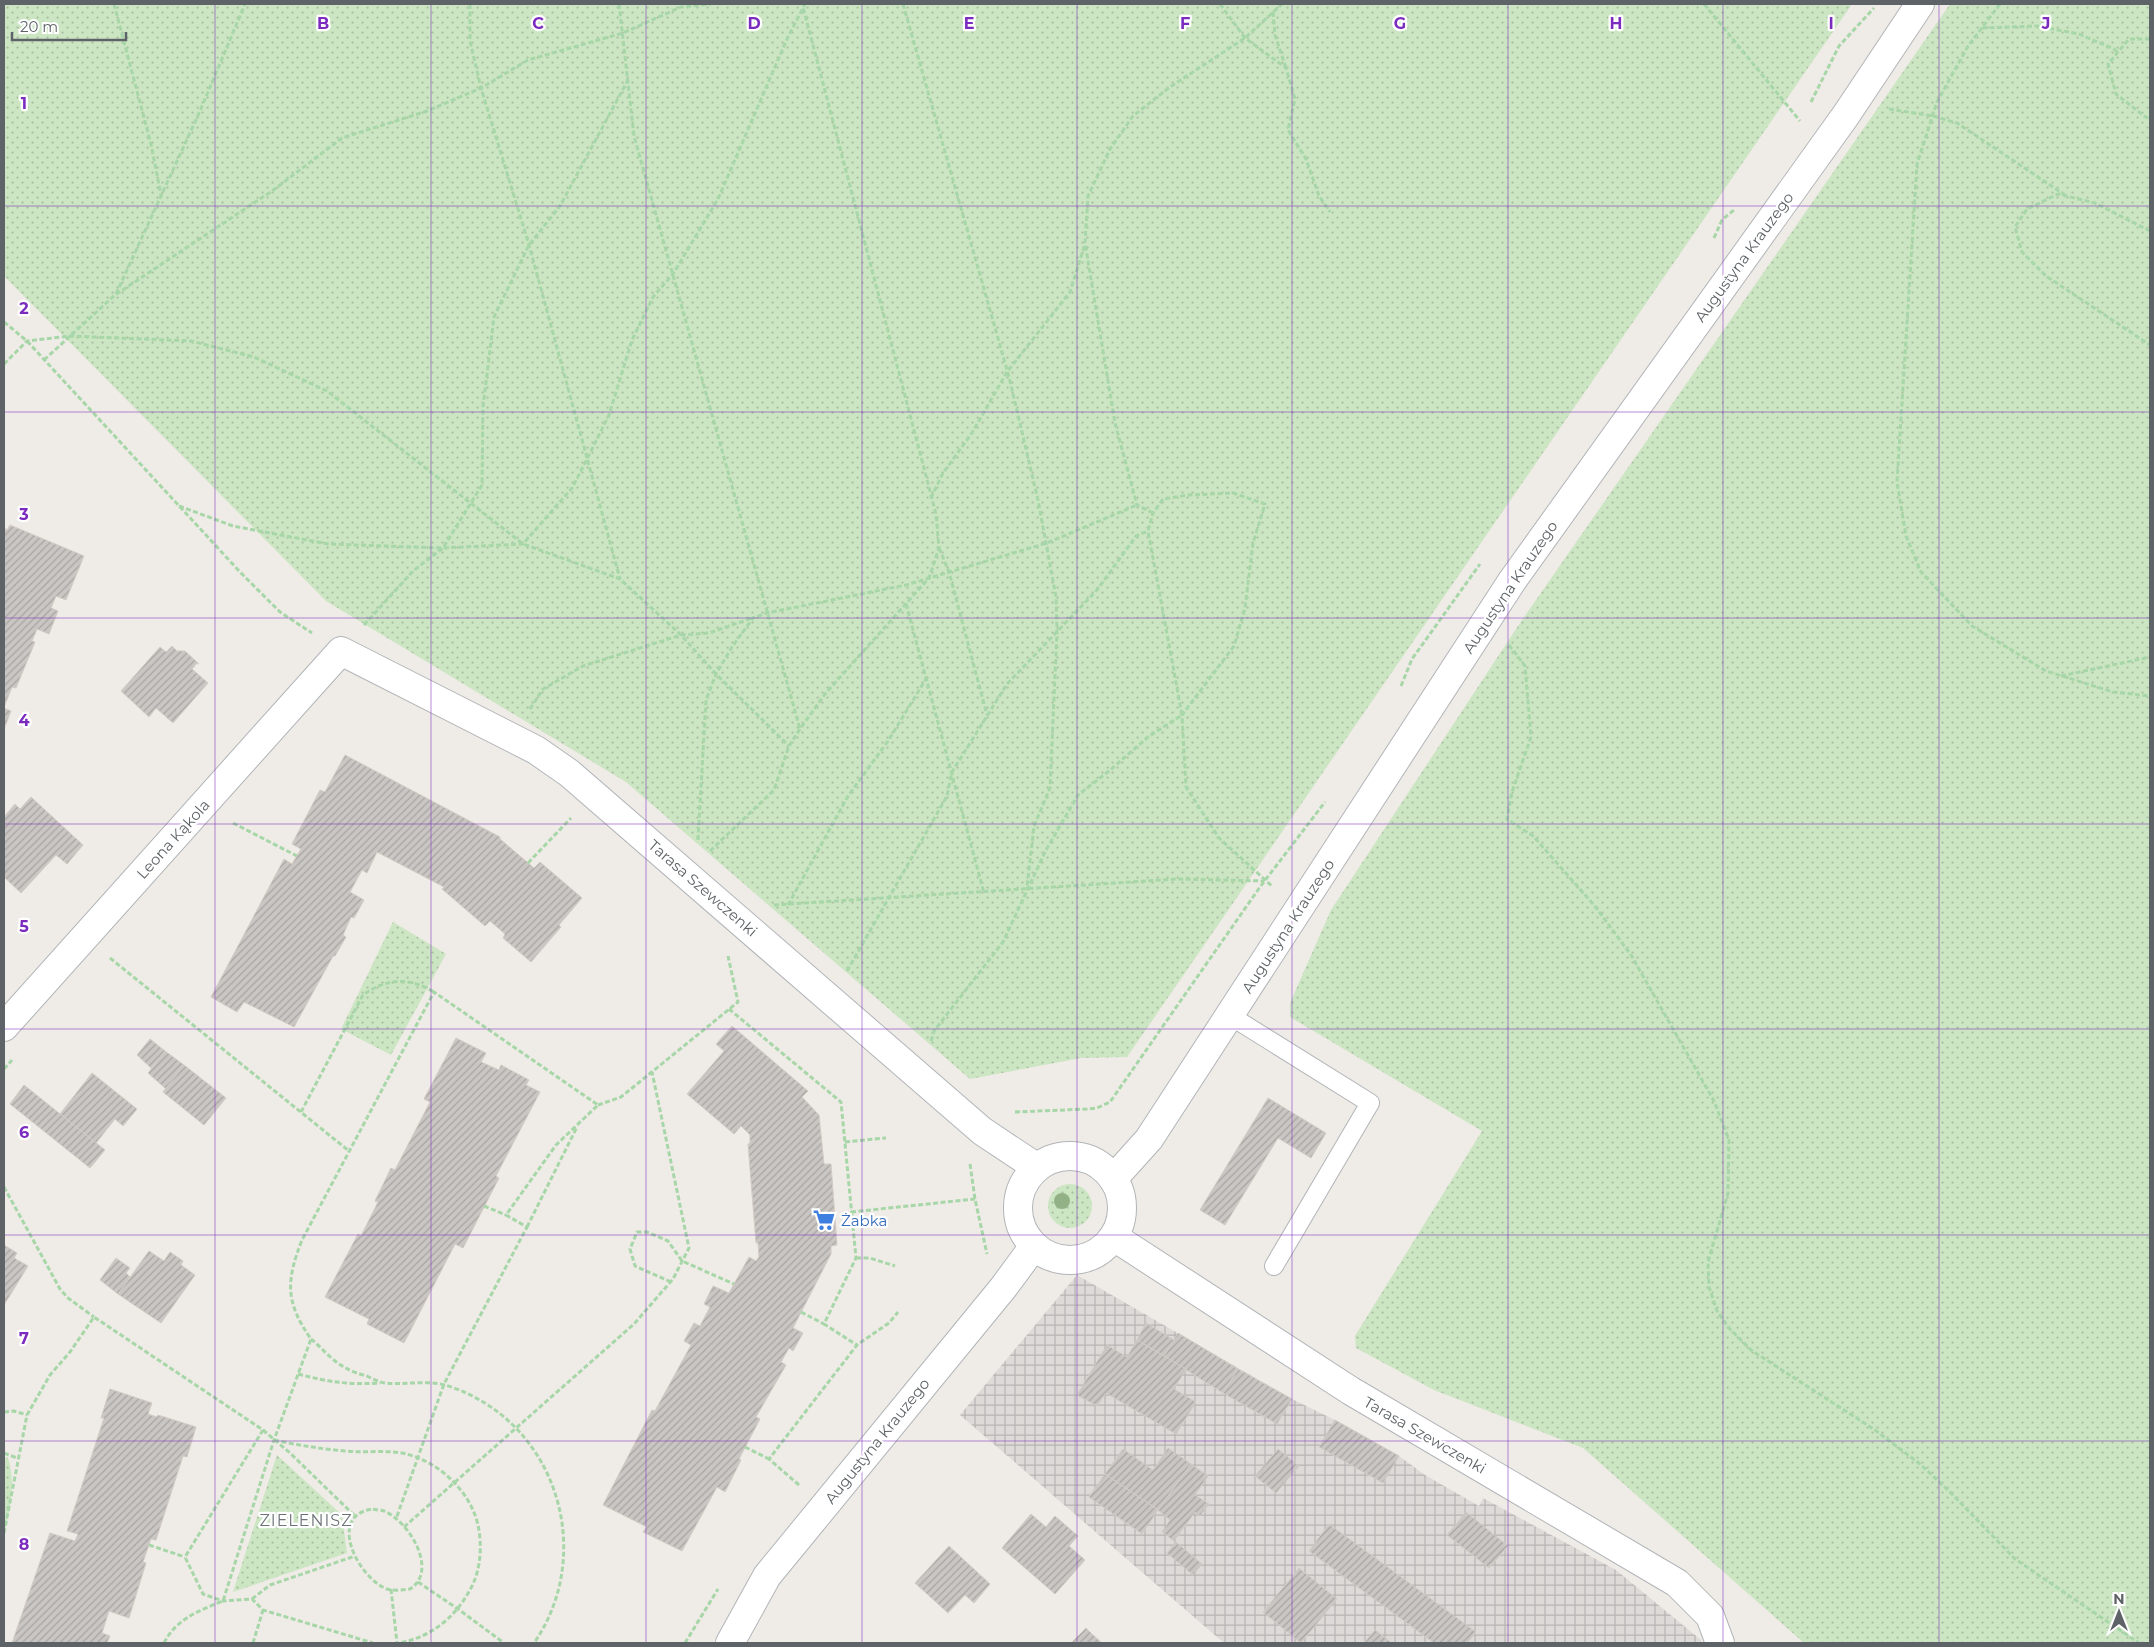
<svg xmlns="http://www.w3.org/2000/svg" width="2154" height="1647" viewBox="0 0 2154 1647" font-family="Montserrat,sans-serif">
<defs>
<pattern id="industrial-grid" width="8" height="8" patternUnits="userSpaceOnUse" patternTransform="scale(1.25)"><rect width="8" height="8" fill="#dedad8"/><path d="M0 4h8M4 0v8" fill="none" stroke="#b7b4b3"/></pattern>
<pattern id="grass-dots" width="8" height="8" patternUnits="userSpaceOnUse" patternTransform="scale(1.25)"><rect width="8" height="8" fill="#cce6c3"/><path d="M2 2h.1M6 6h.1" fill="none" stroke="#a9bea2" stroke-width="1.8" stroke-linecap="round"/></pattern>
<pattern id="building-hatch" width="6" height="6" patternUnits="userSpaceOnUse" patternTransform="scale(1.25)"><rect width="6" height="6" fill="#cac6c3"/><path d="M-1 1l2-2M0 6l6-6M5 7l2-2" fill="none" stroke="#a7a4a2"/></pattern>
</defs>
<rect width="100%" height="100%" fill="#efebe6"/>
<!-- industrial -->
<path fill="url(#industrial-grid)" d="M1077 1275 1292 1399 1335 1420 1399 1456 1425 1475 1479 1506 1483 1498 1616 1570 1701 1640V1643H1224L960 1415Z"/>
<!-- grass -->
<g fill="url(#grass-dots)">
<path d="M4 4H1852L1127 1057 1081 1058 970 1079 626 782 326 601 4 276Z"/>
<path d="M1950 4H2150V1643H1804L1583 1448 1434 1390 1356 1348 1355 1336 1482 1131 1290 1017V1003L1331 910 1518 626Z"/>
<path d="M393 922 446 954 391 1055 341 1029Z"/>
<circle cx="1070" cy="1206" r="22"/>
<path d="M277 1455 342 1515 347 1553 233 1592Z"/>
<path d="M4 1457 8 1458C16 1481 10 1510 4 1533Z"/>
</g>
<!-- building -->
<g fill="url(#building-hatch)" stroke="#d4cbc4">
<path d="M10 525 84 556 66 600 56 596 51 608 58 611 49 634 37 629 32 641 35 642 16 688 12 687 4 707V528L7 530Z"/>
<path d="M172 646 177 651H185L199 664 197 663 192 669 208 683 173 723 156 708 149 717 121 691 160 647 166 652Z"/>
<path d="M4 708 11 711 4 729Z"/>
<path d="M345 755 500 837V839L534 868 540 862 582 898 559 925 561 927 531 962 503 938 505 934 490 921 485 926 442 889 444 887 377 852 367 873 362 870 350 892 364 900 354 918 351 917 343 935 346 937 335 956H333L294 1027 244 1002 237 1012 211 997 284 859 292 864 301 849 292 844 320 790 325 792Z"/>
<path d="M31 797 83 845 67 864 56 855 21 893 4 877V841L6 839 4 837V817L15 804 20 809Z"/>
<path d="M732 1026 808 1091 802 1097 819 1115 824 1164H831L837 1245 831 1246V1254L793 1328 803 1333 793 1351 789 1348 781 1362 786 1365 756 1417 760 1419 739 1459 741 1460 725 1492 717 1487 682 1551 643 1532 647 1527 603 1505 652 1410 655 1411 691 1345 684 1341 694 1323 700 1326 710 1307 704 1304 713 1286 729 1293 749 1257 756 1261 759 1257 758 1243H756L748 1144 750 1143V1135L741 1126 734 1134 687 1094 724 1051 716 1044Z"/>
<path d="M456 1038 486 1053 481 1062 499 1070 501 1065 529 1080 526 1085 540 1092 496 1176 499 1178 463 1248 455 1244 404 1343 367 1324 369 1319 325 1297 358 1234 361 1236 378 1202 375 1201 391 1168 395 1170 430 1102 424 1099Z"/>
<path d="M150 1039 165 1051 151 1068 137 1055Z"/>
<path d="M165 1051 184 1065 166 1089 148 1073Z"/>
<path d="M184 1065 226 1098 204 1125 163 1092Z"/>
<path d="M92 1073 137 1109 123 1126 115 1119 96 1143 60 1114Z"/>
<path d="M24 1085 105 1150 90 1168 10 1104Z"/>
<path d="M1268 1098 1326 1133 1311 1158 1278 1138 1225 1225 1200 1210Z"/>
<path d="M4 1245 17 1253 14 1258 28 1266 4 1305Z"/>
<path d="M149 1251 164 1261 170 1252 183 1261 181 1265 195 1275 161 1323 118 1294Z"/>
<path d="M116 1258 130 1268 126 1273 130 1277 118 1294 100 1280Z"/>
<path d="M1146 1323 1174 1340 1164 1356 1137 1340Z"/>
<path d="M1178 1333 1238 1369 1223 1393 1164 1356Z"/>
<path d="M1137 1340 1186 1369 1174 1389 1196 1402 1176 1434 1106 1393 1097 1406 1077 1395 1107 1345 1127 1357Z"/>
<path d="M1238 1369 1292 1399 1277 1424 1223 1393Z"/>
<path d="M110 1389 152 1403 148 1414 157 1417 158 1415 196 1427 187 1457 183 1456 156 1540 151 1539 143 1562 146 1563 129 1618 109 1611 102 1633 110 1636 107 1643H12L50 1533 75 1541 78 1534 67 1531 104 1418H101Z"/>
<path d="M1335 1420 1399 1456 1383 1483 1319 1447Z"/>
<path d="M1168 1448 1191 1464 1158 1510 1105 1474 1123 1449 1153 1470Z"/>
<path d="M1278 1449 1299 1466 1276 1493 1255 1476Z"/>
<path d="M1191 1464 1208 1476 1195 1495 1209 1504 1200 1516 1195 1512 1174 1541 1162 1532 1170 1520 1158 1510Z"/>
<path d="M1105 1474 1158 1510 1142 1534 1089 1497Z"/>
<path d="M1466 1512 1508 1546 1489 1568 1447 1535Z"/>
<path d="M1031 1514 1046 1527 1055 1516 1078 1536 1069 1546 1085 1560 1055 1594 1002 1548Z"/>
<path d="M1329 1524 1476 1632 1467 1643H1434L1309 1551Z"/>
<path d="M1176 1542 1202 1564 1193 1575 1167 1553Z"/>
<path d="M949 1546 990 1584 974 1603 965 1595 948 1613 915 1583Z"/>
<path d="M1299 1568 1337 1599 1301 1643 1263 1612Z"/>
<path d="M1086 1628 1092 1634 1102 1643 1072 1642Z"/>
<path d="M1375 1630 1392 1643H1364Z"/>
</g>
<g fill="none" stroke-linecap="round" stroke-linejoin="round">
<!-- service casing -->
<g stroke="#b1b5b8" stroke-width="20">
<path id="service" d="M1229 1015 1370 1103 1274 1266"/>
</g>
<!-- minor casing -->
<g stroke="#b1b5b8" stroke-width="30">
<g id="minor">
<path d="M4 1027 341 651 536 750 569 773 982 1131 1036 1167"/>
<circle cx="1070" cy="1208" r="52"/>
<path d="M1113 1179 1149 1139 1512 581 1846 115 1920 4"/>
<path d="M1114 1237 1351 1391 1677 1583 1710 1616 1720 1643"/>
<path d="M730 1643 767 1576 1003 1288 1034 1246"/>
</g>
</g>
<!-- path -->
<g stroke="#a7d7a8" stroke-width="3" stroke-dasharray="5 2.5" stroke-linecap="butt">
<path d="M114 4 151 144 161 195"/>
<path d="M470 4V41L481 88 529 245 620 579"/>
<path d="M619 4 634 136 800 729"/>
<path d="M903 4 1009 377 1038 500 1056 597 1057 631 1050 788 1034 826 1027 887"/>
<path d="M1220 4 1245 38 1286 68 1295 99 1288 130 1306 159 1319 196 1330 212"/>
<path d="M1704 4 1800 121"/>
<path d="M2000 4 1968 46 1937 102 1917 164 1897 482 1906 536 1921 572 1972 626 2046 671 2113 692 2150 696"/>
<path d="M1273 12 1275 35 1286 68"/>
<path d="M1982 28 2037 26 2079 34 2114 49 2118 53"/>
<path d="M2150 39H2129L2108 64 2116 94 2144 116 2150 119"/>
<path d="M1811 102 1839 46 1874 8"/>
<path d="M1889 109 1933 116 1957 123 2065 195"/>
<path d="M2150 231 2095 203 2058 194 2027 209 2015 227 2022 252 2046 276 2150 345"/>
<path d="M1714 238 1722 220 1734 210"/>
<path d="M116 294 200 111 245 4"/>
<path d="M4 322 27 341 240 572 280 612 312 633"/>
<path d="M44 360 115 295 272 191 342 138 427 111 481 88 528 60 623 33 681 7 711 4"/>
<path d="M4 364 27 341 70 336 191 341 254 357 327 391 523 544 620 579 681 635 716 674 789 746"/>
<path d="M931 498 943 473 972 433 1007 372 1070 292 1085 244"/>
<path d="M179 506 233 526 328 544 443 548 523 544 572 488 587 459 609 415 632 340 653 297 673 274 718 199 787 39 805 4"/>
<path d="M1153 513 1137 505 1115 423 1085 243 1088 196 1110 149 1133 116 1170 87 1245 38 1282 4"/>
<path d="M939 548 949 572 987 715"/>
<path d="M906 604 984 893"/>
<path d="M364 625 413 571 443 548 482 485 483 407 494 317 529 245 560 206 628 80"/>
<path d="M1509 645 1525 666 1531 737 1512 792 1507 819 1533 836 1594 905 1631 955 1714 1101 1729 1140 1728 1193 1708 1262 1709 1287 1717 1311 1729 1328 1751 1350 1875 1430 1920 1464 1949 1491 2015 1559 2139 1643"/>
<path d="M2061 676 2150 657"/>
<path d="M1401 686 1412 659 1480 564"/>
<path d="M530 709 543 689 583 666 681 635 709 633 752 618"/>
<path d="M233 823 297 856"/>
<path d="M698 840 706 700 716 674 732 647 753 618 767 613 906 585 1047 543 1137 505"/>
<path d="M710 851 774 790 789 746 800 729 825 694 929 578 939 548 936 514 803 7"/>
<path d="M528 863 571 818"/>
<path d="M774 905 1177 879 1264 881"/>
<path d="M788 905 848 796 888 741 926 679"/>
<path d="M110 958 349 1151"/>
<path d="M847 971 947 796 952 772 1007 684 1097 590 1136 536 1148 531"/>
<path d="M729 1009 841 1102 856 1258 824 1324 857 1345"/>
<path d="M931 1041 934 1031 1003 942 1046 850 1078 795 1109 771 1148 737 1182 715 1148 531 1153 513 1163 499 1189 495 1233 493 1265 504 1253 543 1245 608 1234 646 1182 715 1186 787 1219 838 1273 887"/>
<path d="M4 1069 12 1060"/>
<path d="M598 1105 621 1097 738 1002 728 956"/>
<path d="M301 1112 363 995C387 978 409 977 434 992"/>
<path d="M1015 1112 1087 1109 1097 1108 1110 1102 1260 887 1325 802"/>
<path d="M845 1142 886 1138"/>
<path d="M970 1164 975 1199 987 1254"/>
<path d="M4 1187 60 1289 68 1298 94 1317"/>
<path d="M484 1206 506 1215"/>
<path d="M851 1212 975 1199"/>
<path d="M527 1227 577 1127"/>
<path d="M856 1258H870L895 1266"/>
<path d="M671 1282 635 1266 630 1249 637 1232H647L668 1241 682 1261 734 1284"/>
<path d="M801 1312 824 1324"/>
<path d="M311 1339C322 1348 333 1362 346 1368 352 1372 360 1374 367 1376 373 1379 379 1382 385 1383 404 1385 427 1380 445 1385 452 1387 460 1390 466 1393 561 1436 593 1558 534 1643"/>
<path d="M298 1374C329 1382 348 1385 380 1383"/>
<path d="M4 1412 14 1411 27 1415"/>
<path d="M263 1430 290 1453 355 1516"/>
<path d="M274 1440C298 1445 321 1449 345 1451 364 1453 383 1450 402 1453 437 1460 470 1490 478 1525 482 1544 481 1566 473 1584 458 1615 433 1637 399 1643"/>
<path d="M745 1447 769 1459"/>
<path d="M4 1453 17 1458"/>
<path d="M799 1485 769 1459 857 1345 889 1323 898 1312"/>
<path d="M373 1509C376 1510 381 1510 384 1511 409 1521 439 1571 410 1589 403 1590 394 1591 387 1589 358 1578 326 1515 373 1509Z"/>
<path d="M404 1527 634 1324 673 1279 689 1248 652 1072"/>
<path d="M4 1533 27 1415 50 1375 70 1352 94 1317 263 1430 185 1557 203 1594 223 1601 252 1599 263 1610 373 1643"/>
<path d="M149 1545 185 1557"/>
<path d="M418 1582 458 1609 504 1643"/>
<path d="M391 1589 397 1643"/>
<path d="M252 1599 270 1585 355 1556"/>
<path d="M164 1643C176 1619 200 1610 223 1601L274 1440 311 1339C285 1302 286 1281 302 1240L434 992 598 1105 556 1145 506 1215 527 1227 444 1384 396 1519"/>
<path d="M253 1643 263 1610"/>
<path d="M685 1643 718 1589"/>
</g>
<!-- service -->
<use href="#service" stroke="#fff" stroke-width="18"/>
<!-- minor -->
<use href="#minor" stroke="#fff" stroke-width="28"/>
</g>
<!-- trees -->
<circle fill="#92b286" cx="1062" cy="1201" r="8"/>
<!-- grid -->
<path fill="none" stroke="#7b2cbf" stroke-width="1" stroke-opacity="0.55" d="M215 4V1643M431 4V1643M646 4V1643M862 4V1643M1077 4V1643M1292 4V1643M1508 4V1643M1723 4V1643M1939 4V1643M4 206H2150M4 412H2150M4 618H2150M4 824H2150M4 1029H2150M4 1235H2150M4 1441H2150"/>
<!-- icons -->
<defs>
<g id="supermarket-bare" transform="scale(1.725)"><path d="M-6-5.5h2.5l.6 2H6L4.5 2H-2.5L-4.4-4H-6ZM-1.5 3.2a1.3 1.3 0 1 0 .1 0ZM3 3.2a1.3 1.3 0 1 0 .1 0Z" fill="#3f7fe0" stroke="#fff" stroke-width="2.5" paint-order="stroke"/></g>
</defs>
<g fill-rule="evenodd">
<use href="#supermarket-bare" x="824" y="1220"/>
</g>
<g text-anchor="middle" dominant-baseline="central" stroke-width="4.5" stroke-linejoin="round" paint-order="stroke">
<!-- street labels -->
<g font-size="15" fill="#5d6366" stroke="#fff">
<text transform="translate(1744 257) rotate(-54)">Augustyna Krauzego</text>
<text transform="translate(1510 587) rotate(-56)">Augustyna Krauzego</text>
<text transform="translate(173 839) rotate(-48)">Leona Kąkola</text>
<text transform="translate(703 888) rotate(41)">Tarasa Szewczenki</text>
<text transform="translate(1288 926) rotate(-57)">Augustyna Krauzego</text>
<text transform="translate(1425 1435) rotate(30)">Tarasa Szewczenki</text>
<text transform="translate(877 1441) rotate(-51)">Augustyna Krauzego</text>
</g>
<!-- shop labels -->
<g font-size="15" fill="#366cbe" stroke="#fff" text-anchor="start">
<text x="841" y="1220">Żabka</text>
</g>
<!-- neighbourhood labels -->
<g font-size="16" letter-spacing="1" fill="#6e7578" stroke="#fff">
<text x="306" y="1520">ZIELENISZ</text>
</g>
</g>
<g font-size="16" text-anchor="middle" font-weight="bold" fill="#7b2cbf" stroke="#fff" stroke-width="4.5" stroke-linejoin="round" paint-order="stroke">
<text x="323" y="29">B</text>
<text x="538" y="29">C</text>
<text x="754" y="29">D</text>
<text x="969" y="29">E</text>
<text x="1185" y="29">F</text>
<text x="1400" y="29">G</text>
<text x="1616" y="29">H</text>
<text x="1831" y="29">I</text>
<text x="2046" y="29">J</text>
<text x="24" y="109">1</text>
<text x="24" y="314">2</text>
<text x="24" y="520">3</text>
<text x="24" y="726">4</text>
<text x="24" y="932">5</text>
<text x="24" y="1138">6</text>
<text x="24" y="1344">7</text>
<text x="24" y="1550">8</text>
</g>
<!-- border -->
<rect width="2154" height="1647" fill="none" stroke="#5d6366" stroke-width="10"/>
<!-- north arrow -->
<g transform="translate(2119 1612)" stroke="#ffffff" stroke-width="4" paint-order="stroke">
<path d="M0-4L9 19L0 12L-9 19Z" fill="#5d6366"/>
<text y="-8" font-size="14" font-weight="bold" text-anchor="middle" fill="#5d6366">N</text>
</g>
<!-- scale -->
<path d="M12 32v8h114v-8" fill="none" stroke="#5d6366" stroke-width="2.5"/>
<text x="20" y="32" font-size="15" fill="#5d6366" stroke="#ffffff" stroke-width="4" paint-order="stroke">20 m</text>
</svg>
